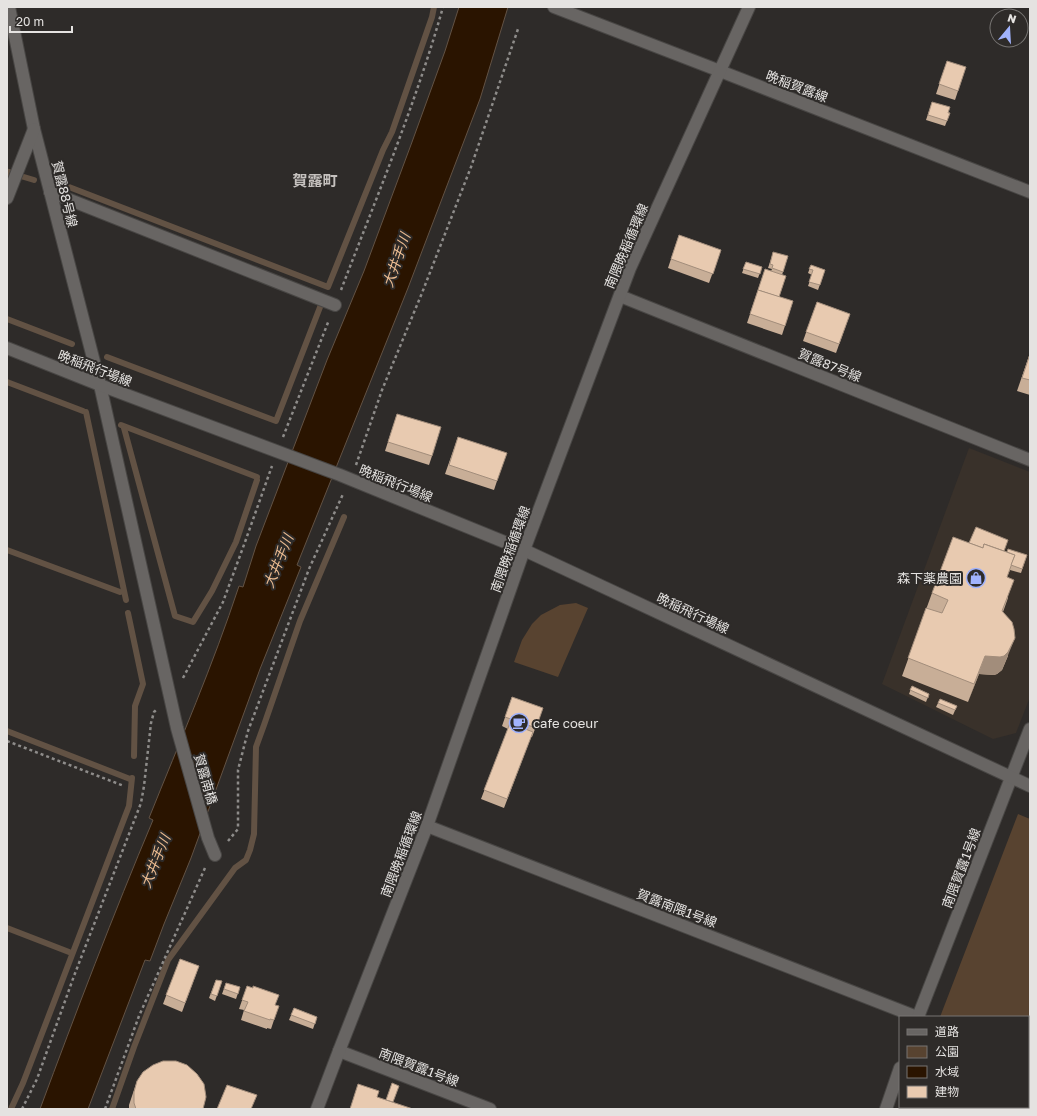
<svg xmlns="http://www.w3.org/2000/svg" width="1037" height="1116" viewBox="0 0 1037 1116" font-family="'Golos Text','Noto Sans JP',sans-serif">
<rect width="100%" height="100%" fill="#2e2b29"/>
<!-- built -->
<path fill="#39312a" d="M969 448 1030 472V697L1016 733 993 739 882 684Z"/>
<!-- green -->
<g fill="#584330">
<path d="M576 603 588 608 558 677 514 662 522 640 532 624 541 615 560 605Z"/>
<path d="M1018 814 1030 819V1109H905L906 1107H1028V1017H940Z"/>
</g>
<!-- water -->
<path fill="#2a1400" stroke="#625244" d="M459 7H508L480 99 408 288 297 565 301 567 260 669 191 858 164 924 150 961 145 960 88 1109H40C76 1012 113 915 153 820L149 818C180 741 213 665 239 586L243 587 256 546 327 360 364 271 412 142 445 51Z"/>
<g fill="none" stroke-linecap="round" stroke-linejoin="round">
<!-- stream -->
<g stroke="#625244" stroke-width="6">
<path d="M7 176 9 172"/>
<path d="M24 177 34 180"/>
<path d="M69 187 328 287 383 150 392 132 432 17 434 7"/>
<path d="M7 319 72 344"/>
<path d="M107 357 276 421 322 302"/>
<path d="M7 382 83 411"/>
<path d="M86 412 126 600"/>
<path d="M121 425 257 477"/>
<path d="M124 428 175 616 193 622 212 591 236 542 257 480"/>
<path d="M7 550 120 592"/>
<path d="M128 613 143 684 135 706 134 756"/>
<path d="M7 731 130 779"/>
<path d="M7 928 69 952"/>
<path d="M11 1109 23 1083 129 806 132 778"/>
<path d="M112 1109 134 1047 168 960 235 868 246 860 250 850 254 834 256 747 264 725 300 621 344 517"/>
</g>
<!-- street casing -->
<g stroke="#484644" stroke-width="14">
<g id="street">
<path d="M9 7 34 129 100 385 177 728 208 838 215 855"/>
<path d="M554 7 720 71 1030 192"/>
<path d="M50 192 335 305"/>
<path d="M7 198 34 129"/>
<path d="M620 296 1030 460"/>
<path d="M427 826 917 1017"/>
<path d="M918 1017 1030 729"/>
<path d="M339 1051 490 1109"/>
<path d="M886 1109 900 1068"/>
</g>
</g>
<!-- secondary casing -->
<g stroke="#484644" stroke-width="14">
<g id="secondary">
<path d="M7 348 100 385 340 475 524 550 1030 786"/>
<path d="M317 1109 339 1051 427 826 524 550 630 268 749 7"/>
</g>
</g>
<!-- path -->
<g stroke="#8e8c8a" stroke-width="2.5" stroke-dasharray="3 3" stroke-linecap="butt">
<path d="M341 290C377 196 416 103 443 7"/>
<path d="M283 437 329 320"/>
<path d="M356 465 382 390 422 293 471 167 518 29"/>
<path d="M183 678 223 602 245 542 272 466"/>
<path d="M7 741 124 786"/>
<path d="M228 841 238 829V770L248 731 309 569 343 494"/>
<path d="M22 1109 37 1079 74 976 141 803 144 786 151 723 154 712 156 710"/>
<path d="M105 1109 139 1016 205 868"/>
</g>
<!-- street -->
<use href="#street" stroke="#686563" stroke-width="12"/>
<!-- secondary -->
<use href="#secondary" stroke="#686563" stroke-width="12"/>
</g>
<!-- wall -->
<g fill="#c8ae97">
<path d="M947 61 958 91 955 100 936 94Z"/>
<path d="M932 102 950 113 945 126 926 120Z"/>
<path d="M679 235 721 250 709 283 668 268Z"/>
<path d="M772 256H788L782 275 779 297 793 301 782 335 747 323 765 269 771 271 772 269 768 268Z"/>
<path d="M746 262 762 267 758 278 742 273Z"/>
<path d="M811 265 825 270 818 290 808 286 812 275 808 273Z"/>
<path d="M817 302 850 314 836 353 803 341Z"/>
<path d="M1030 353V395L1017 391Z"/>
<path d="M397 414 432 456 429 465 385 451Z"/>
<path d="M458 437 497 481 494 490 445 474Z"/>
<path d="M969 543 1007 552 1027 555 1021 573 1010 570 1007 577 1008 598 1003 612 1008 656 1002 670 997 674 994 675 979 674 968 702 902 676 932 593Z"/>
<path d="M912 686 929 694 926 702 909 694Z"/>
<path d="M512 697 543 708 532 737H531L504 808 481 799 508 729 502 726Z"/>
<path d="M940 699 957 706 953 715 936 707Z"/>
<path d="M180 959 199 966 182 1012 163 1004Z"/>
<path d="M216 980 222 981 215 1001 209 998Z"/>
<path d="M226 983 240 987 236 999 222 994Z"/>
<path d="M247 986 275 1005 274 1020 271 1029 267 1028V1029L241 1020 244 1010 239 1009Z"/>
<path d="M294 1008 317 1017 313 1029 289 1020Z"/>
<path d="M137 1081 204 1109H129V1105Z"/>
</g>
<!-- shaded-wall -->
<path fill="#a28d7b" d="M1015 638 1002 670 997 674 994 675 979 674 968 702 985 656Z"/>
<!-- building -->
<g fill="#e8cab0" stroke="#a28d7b">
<path d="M947 61 966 67 958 91 939 84Z"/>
<path d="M932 102 950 107 948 113H950L947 121 928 115Z"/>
<path d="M679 235 721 250 713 274 671 259Z"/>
<path d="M773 252 788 256 783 272 772 268 773 265 770 264Z"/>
<path d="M746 262 762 267 760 274 743 269Z"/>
<path d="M811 265 825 270 820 285 809 282 813 270 809 269Z"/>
<path d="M765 269 786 276 779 297 758 290Z"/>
<path d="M758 290 793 301 785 326 750 314Z"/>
<path d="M817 302 850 314 839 344 806 332Z"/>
<path d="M1030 354V380L1022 378Z"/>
<path d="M397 414 441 427 432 456 388 442Z"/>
<path d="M458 437 507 453 497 481 449 465Z"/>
<path d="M976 527 1008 540 1004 551 984 544 983 548 969 543Z"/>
<path d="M953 537 983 548 984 544 1015 555 1007 577 1014 580 1002 611 1012 622 1014 629 1015 638 1008 652 1004 656 1000 657 985 656 974 684 908 658 926 608 942 613 948 600 932 593Z"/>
<path d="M1008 549 1027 555 1022 569 1011 565 1015 555 1007 552Z"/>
<path d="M912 686 929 694 928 698 910 690Z"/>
<path d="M512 697 543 708 536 728 505 717Z"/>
<path d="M940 699 957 706 955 710 938 703Z"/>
<path d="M510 723 533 732 507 799 484 790Z"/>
<path d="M180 959 199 966 185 1003 166 995Z"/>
<path d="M216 980 222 981 217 996 211 994Z"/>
<path d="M226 983 240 987 238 994 224 989Z"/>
<path d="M247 986 253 988V986L279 995 275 1005 279 1006 274 1020 270 1019V1020L244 1011 248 1002 242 1000Z"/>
<path d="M294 1008 317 1017 315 1024 291 1015Z"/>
<path d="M163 1061H176L187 1065 197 1074 204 1084 206 1097 203 1109H136L134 1103V1092L137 1081 143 1072 153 1065Z"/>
<path d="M392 1083 399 1086 393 1102 386 1100Z"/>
<path d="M358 1084 379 1091 377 1097 413 1109H350Z"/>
<path d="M227 1085 257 1095 251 1109H217Z"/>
</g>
<!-- icons -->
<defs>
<g id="shop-ring" transform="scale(1)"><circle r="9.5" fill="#2e2b29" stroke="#a1b3fd" stroke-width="1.5"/><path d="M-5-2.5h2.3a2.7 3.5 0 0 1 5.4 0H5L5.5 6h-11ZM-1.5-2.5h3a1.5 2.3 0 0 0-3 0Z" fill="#a1b3fd"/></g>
<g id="cafe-ring" transform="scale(1)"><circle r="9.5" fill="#2e2b29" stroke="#a1b3fd" stroke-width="1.5"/><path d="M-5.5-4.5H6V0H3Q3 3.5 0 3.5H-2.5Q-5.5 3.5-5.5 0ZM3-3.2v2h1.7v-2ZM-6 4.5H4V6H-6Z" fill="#a1b3fd"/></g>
</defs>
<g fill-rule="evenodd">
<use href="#shop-ring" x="976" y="578"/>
<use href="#cafe-ring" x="519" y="723"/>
</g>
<g text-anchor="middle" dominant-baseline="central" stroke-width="4" stroke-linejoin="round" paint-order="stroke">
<!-- street labels -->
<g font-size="13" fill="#e5e3e1" stroke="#2e2b29">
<text transform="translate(797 86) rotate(21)">晩稲賀露線</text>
<text transform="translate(65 194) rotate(76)">賀露88号線</text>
<text transform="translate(626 246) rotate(-67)">南隈晩稲循環線</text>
<text transform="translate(830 365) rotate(22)">賀露87号線</text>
<text transform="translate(95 368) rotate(21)">晩稲飛行場線</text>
<text transform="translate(396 483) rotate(22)">晩稲飛行場線</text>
<text transform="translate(510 549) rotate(-70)">南隈晩稲循環線</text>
<text transform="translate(693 613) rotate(25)">晩稲飛行場線</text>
<text transform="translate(206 779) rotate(74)">賀露南橋</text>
<text transform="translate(401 854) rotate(-69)">南隈晩稲循環線</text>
<text transform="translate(961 868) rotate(-69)">南隈賀露1号線</text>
<text transform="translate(677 908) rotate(21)">賀露南隈1号線</text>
<text transform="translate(419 1067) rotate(21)">南隈賀露1号線</text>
</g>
<!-- poi labels -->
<g font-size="13" fill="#e5e3e1" stroke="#2e2b29" text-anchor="end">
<text x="962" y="578">森下薬農園</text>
<text x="533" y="723" text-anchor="start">cafe coeur</text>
</g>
<!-- water labels -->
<g font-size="14" font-style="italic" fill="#ebbb90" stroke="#2e2b29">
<text transform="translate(396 260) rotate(-71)">大井手川</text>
<text transform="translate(278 561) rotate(-68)">大井手川</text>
<text transform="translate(155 861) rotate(-68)">大井手川</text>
</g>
<!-- quarter labels -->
<g font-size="15" font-weight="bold" fill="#c5c1be" stroke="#2e2b29">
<text x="315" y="180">賀露町</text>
</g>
</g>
<!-- border -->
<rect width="1037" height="1116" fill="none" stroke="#e5e3e1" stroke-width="16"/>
<!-- legend -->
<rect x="899" y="1016" width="130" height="92" fill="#2e2b29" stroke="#777573"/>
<rect x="907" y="1029" width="20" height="6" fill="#686563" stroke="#777573"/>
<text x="935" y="1036" font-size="12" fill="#e5e3e1">道路</text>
<rect x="907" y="1046" width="20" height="12" fill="#584330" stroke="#777573"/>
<text x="935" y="1056" font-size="12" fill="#e5e3e1">公園</text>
<rect x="907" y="1066" width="20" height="12" fill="#2a1400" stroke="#777573"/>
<text x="935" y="1076" font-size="12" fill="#e5e3e1">水域</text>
<rect x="907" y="1086" width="20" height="12" fill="#e8cab0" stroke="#777573"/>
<text x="935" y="1096" font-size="12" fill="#e5e3e1">建物</text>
<!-- north arrow -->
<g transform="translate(1009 28) rotate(18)"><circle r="19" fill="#2e2b29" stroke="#777573"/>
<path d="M0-3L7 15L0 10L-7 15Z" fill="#a1b3fd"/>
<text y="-6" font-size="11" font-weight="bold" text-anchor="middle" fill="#e5e3e1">N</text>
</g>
<!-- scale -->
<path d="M10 26v6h62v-6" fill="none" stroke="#e5e3e1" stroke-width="2"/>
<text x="16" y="26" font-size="12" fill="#e5e3e1" stroke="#2e2b29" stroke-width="3" paint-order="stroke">20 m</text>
</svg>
